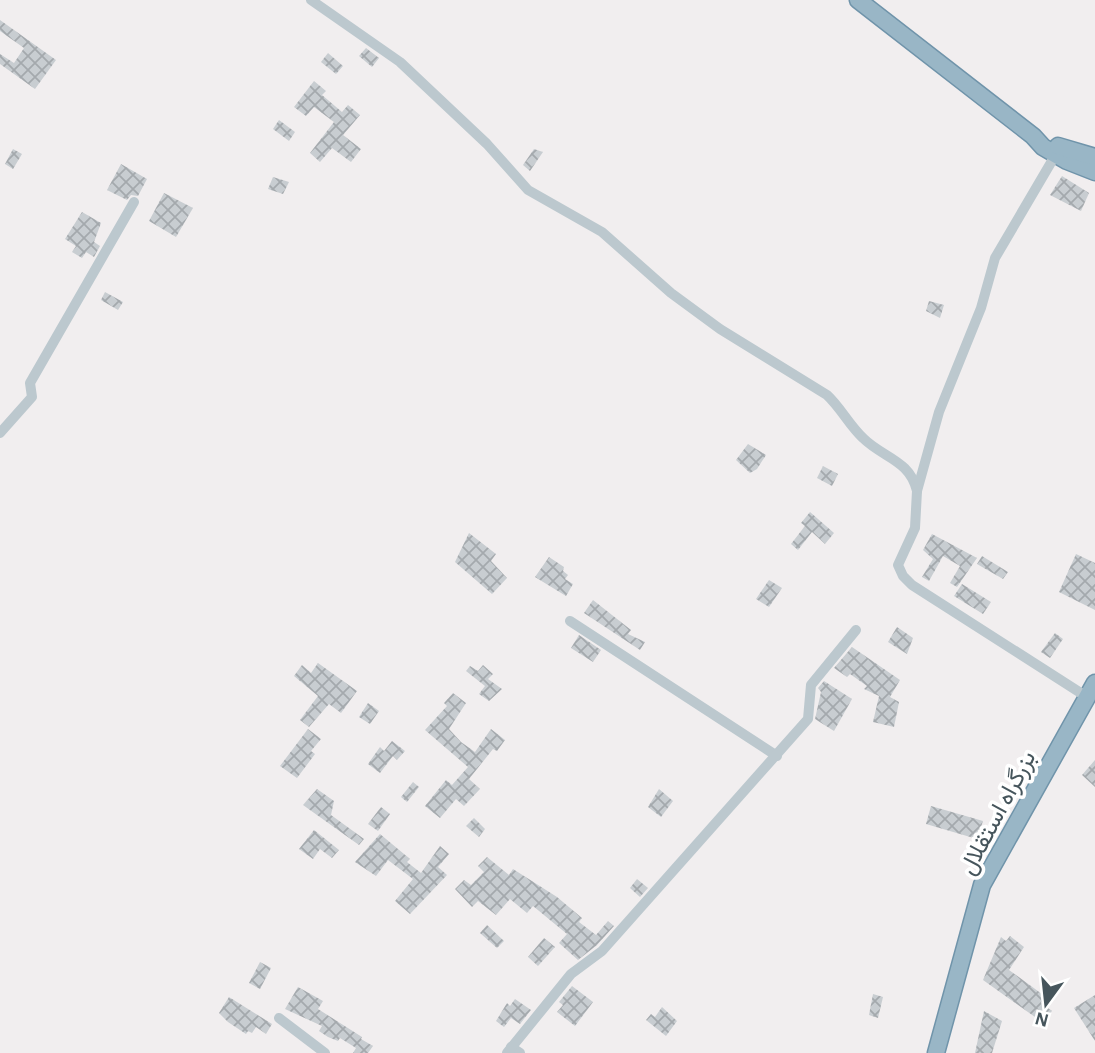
<svg xmlns="http://www.w3.org/2000/svg" width="1095" height="1053" viewBox="0 0 1095 1053" font-family="'Alegreya Sans',Vazirmatn,sans-serif">
<defs>
<pattern id="building-cross-hatch" width="8" height="8" patternUnits="userSpaceOnUse" patternTransform="scale(1.75)"><rect width="8" height="8" fill="#c8cdd1"/><path d="M0 0l8 8M0 8l8-8" fill="none" stroke="#a4a9ad"/></pattern>
</defs>
<rect width="100%" height="100%" fill="#f1eeef"/>
<!-- building -->
<g fill="url(#building-cross-hatch)">
<path d="M0 20 56 60 35 89 0 64V54L14 63 24 48 0 31Z"/>
<path d="M366 48 379 58 372 67 359 56Z"/>
<path d="M328 53 343 66 336 74 321 62Z"/>
<path d="M314 81 326 91 322 95 342 112 348 105 360 115 343 135 361 149 351 162 332 148 320 162 310 153 334 122 314 107 306 116 294 107Z"/>
<path d="M279 120 295 132 289 141 273 129Z"/>
<path d="M13 149 22 154 13 169 5 164Z"/>
<path d="M534 149 543 152 530 171 523 165Z"/>
<path d="M121 164 147 179 138 196 131 195 127 200 107 190Z"/>
<path d="M1062 176 1089 193 1081 211 1050 195Z"/>
<path d="M273 177 289 182 283 194 268 189Z"/>
<path d="M164 193 193 208 176 237 149 221Z"/>
<path d="M82 212 101 223 94 242 100 246 94 257 86 252 82 258 72 252 76 246 65 239Z"/>
<path d="M105 292 123 302 118 310 101 300Z"/>
<path d="M929 301 944 305 940 318 926 311Z"/>
<path d="M748 444 766 455 757 469 750 473 736 460Z"/>
<path d="M823 466 838 474 832 486 817 478Z"/>
<path d="M810 512 834 533 825 544 812 532 798 550 791 544 805 526 801 523Z"/>
<path d="M469 533 496 554 491 561 507 578 492 594 455 562Z"/>
<path d="M932 534 977 558 957 587 950 583 960 566 943 556 929 581 922 577 933 559 923 550Z"/>
<path d="M1076 554 1095 563V610L1059 592Z"/>
<path d="M982 556 1008 572 1003 579 977 564Z"/>
<path d="M549 557 564 567 563 571 568 575 565 579 573 584 566 596 535 577Z"/>
<path d="M769 580 782 588 769 607 756 599Z"/>
<path d="M962 584 991 602 983 614 954 596Z"/>
<path d="M593 600 631 630 628 634 645 642 640 650 584 613Z"/>
<path d="M897 627 913 638 907 654 888 642Z"/>
<path d="M1055 633 1063 639 1050 658 1041 652Z"/>
<path d="M579 635 601 650 593 662 571 648Z"/>
<path d="M852 647 900 680 890 697 899 702 894 727 873 722 879 696 864 689 867 686 850 674 847 677 834 668Z"/>
<path d="M318 663 357 691 341 713 329 704 309 727 300 720 318 696 294 676 302 665 311 673Z"/>
<path d="M483 665 493 674 488 679 502 689 489 701 479 694 485 686 466 671 470 666 478 671Z"/>
<path d="M824 681 852 699 834 731 815 719 821 692 818 688Z"/>
<path d="M453 693 466 703 449 729 461 742 475 752 491 729 505 740 497 751 493 749 469 779 480 789 464 806 456 799 440 818 425 806 446 780 452 785 468 767 425 730 447 706 444 703Z"/>
<path d="M368 703 379 711 370 724 359 717Z"/>
<path d="M308 729 321 739 311 751 315 754 297 778 280 766Z"/>
<path d="M392 741 405 751 397 760 393 756 380 773 368 764 380 747 384 751Z"/>
<path d="M1095 760V787L1082 775Z"/>
<path d="M413 782 419 787 407 802 401 797Z"/>
<path d="M317 789 334 801 331 815 364 839 359 845 303 805Z"/>
<path d="M659 789 673 801 661 817 648 807Z"/>
<path d="M931 806 983 821 977 839 926 824Z"/>
<path d="M381 807 390 814 378 831 368 824Z"/>
<path d="M474 818 485 829 479 837 466 826Z"/>
<path d="M314 830 339 850 332 858 320 849 313 859 299 849Z"/>
<path d="M380 834 410 859 407 862 421 873 440 846 449 854 438 867 447 875 410 914 395 901 413 879 388 860 376 876 355 862Z"/>
<path d="M487 857 509 875 513 869 557 897 582 918 579 922 596 935 608 921 614 926 597 945 578 960 559 943 567 934 533 906 527 913 510 899 496 915 478 901 472 907 455 889 464 880 471 885 484 872 478 866Z"/>
<path d="M637 879 648 888 640 897 630 888Z"/>
<path d="M487 925 504 941 497 948 480 933Z"/>
<path d="M1010 936 1024 947 1009 970 1046 997 1041 1003 1052 1011 1042 1022 983 980 1001 937 1006 941Z"/>
<path d="M544 938 555 947 538 966 528 957Z"/>
<path d="M260 962 271 968 260 989 249 983Z"/>
<path d="M572 986 593 1002 575 1026 557 1012 563 1005 559 1002Z"/>
<path d="M298 987 323 1001 318 1009 362 1037 361 1039 373 1046 368 1053H353L356 1048 340 1038 338 1041 328 1037 319 1031 322 1026 285 1009Z"/>
<path d="M873 994 883 997 878 1018 869 1015Z"/>
<path d="M1095 995V1041L1074 1008Z"/>
<path d="M229 997 272 1024 266 1034 256 1027 252 1033 248 1031 246 1034 228 1022 219 1013Z"/>
<path d="M515 999 531 1010 520 1024 511 1018 504 1027 496 1021 507 1003 510 1006Z"/>
<path d="M662 1007 677 1021 666 1036 646 1020 651 1014 655 1017Z"/>
<path d="M984 1011 1002 1021 992 1053H975Z"/>
</g>
<g fill="none" stroke-linecap="round" stroke-linejoin="round">
<!-- trunk casing -->
<g stroke="#7094aa" stroke-width="19">
<g id="trunk">
<path d="M858 0 1033 136 1043 147 1067 161 1095 172"/>
<path d="M1058 146 1095 157"/>
<path d="M936 1053 982 885 1095 683"/>
</g>
</g>
<!-- minor -->
<g stroke="#bcc8ce" stroke-width="10">
<path d="M311 0 400 62 487 144 528 190 602 232 671 293 720 329 827 395C841 408 849 425 863 438 883 458 910 460 917 491"/>
<path d="M1056 154 995 258 981 308 939 412 917 491 915 528 898 565 903 576 912 585 1087 697"/>
<path d="M0 433 32 397 30 383 134 202"/>
<path d="M570 621 777 756"/>
<path d="M279 1018 325 1053"/>
<path d="M511 1047 520 1053"/>
<path d="M507 1053 571 974 602 951 808 719 811 685 856 630"/>
</g>
<!-- trunk -->
<use href="#trunk" stroke="#99b6c6" stroke-width="16"/>
</g>
<g text-anchor="middle" dominant-baseline="central" stroke-width="7" stroke-linejoin="round" paint-order="stroke">
<!-- street labels -->
<g font-size="24" fill="#46555c" stroke="#fff">
<text transform="translate(998 813) rotate(-62)">بزرگراه استقلال</text>
</g>
</g>
<!-- north arrow -->
<g transform="translate(1046 1004) rotate(195)" stroke="#ffffff" stroke-width="5" paint-order="stroke">
<path d="M0-5L12 26L0 18L-12 26Z" fill="#46555c"/>
<text y="-10" font-size="19" font-weight="bold" text-anchor="middle" fill="#46555c">N</text>
</g>
</svg>
